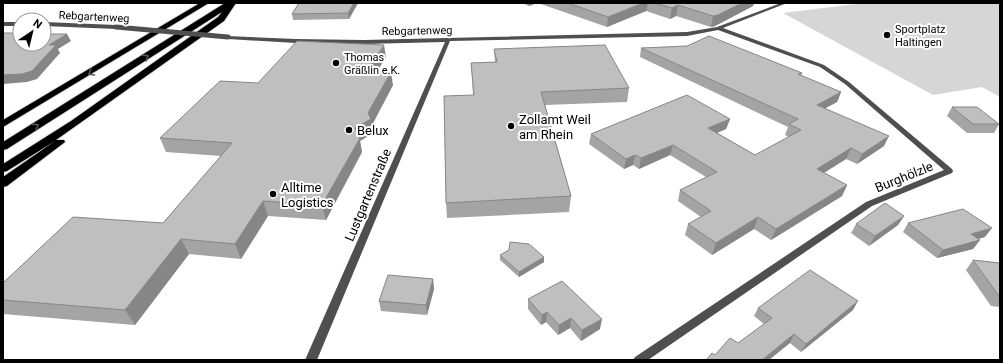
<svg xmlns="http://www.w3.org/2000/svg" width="1003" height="363" viewBox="0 0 1003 363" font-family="Roboto,sans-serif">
<rect width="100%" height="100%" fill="#fff"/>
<!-- green -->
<path fill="#d6d6d6" d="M864 3H1000V97L982 87 933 95 783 13Z"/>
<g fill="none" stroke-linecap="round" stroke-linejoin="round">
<!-- motorway casing -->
<g stroke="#dbdbdb" stroke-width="2">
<g id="motorway">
<path d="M200 3H209L3 127V120Z"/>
<path d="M225 3H236L224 21 56 140H64L65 142 7 186 3 187V177L55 141 7 171 3 172V164L71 121 218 17 222 12 7 149 3 150V142Z"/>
</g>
</g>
<!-- minor -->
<g fill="#4f4f4f" fill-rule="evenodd">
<path d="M781 3H787L723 28 824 65 849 82 952 169 953 171 952 173 872 206 648 360H633L635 357 866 202 944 170 845 84 820 67 718 30 687 36 450 41 317 360H305L445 42 364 44 296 43 228 39 225 37 226 36 296 39 364 40 687 32 717 27Z"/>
<rect x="3" y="22" width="17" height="4"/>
<path d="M44 22 116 25 119 27 116 29 44 26Z"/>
</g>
<!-- motorway -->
<use href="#motorway" fill="#000" fill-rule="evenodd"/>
<!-- minor-bridge -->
<path stroke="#4f4f4f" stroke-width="5" d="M116 27 228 37"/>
</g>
<!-- wall -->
<g fill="#a4a4a4">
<path d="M299 3H358L349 19 293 20 292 14Z"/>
<path d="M522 3H537L529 6Z"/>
<path d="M538 3H754L753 6 715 26 711 27 676 16 670 19 646 11 607 27Z"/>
<path d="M641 48 802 73 801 76 841 92 837 102 825 108 884 146 857 164 846 159 824 173 847 185 842 196 771 240 754 229 712 255 685 235 688 224 701 217 678 201 680 190 706 177 670 155 639 169 633 165 624 169 589 144 591 134 730 119 726 129 717 133 755 155 789 137 785 135 788 127 640 57Z"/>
<path d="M494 49 629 88 627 102 545 105 571 196 569 212 447 218 446 203 473 95 472 76 471 63 495 62Z"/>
<path d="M386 57 377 72 393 85 372 125 373 133 360 141 362 152 326 220 268 216 241 259 189 254 135 325 3 314V283L163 223 221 156 166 152 160 138Z"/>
<path d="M952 107 999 124 994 133H967L947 116Z"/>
<path d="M904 216 898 225 869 246 851 233 856 224Z"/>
<path d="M908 223 985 237 978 239 980 240 973 249 937 258 903 232Z"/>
<path d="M500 255 544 257V262L519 277 500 260Z"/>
<path d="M973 260 1000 263V307L991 306 966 270Z"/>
<path d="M433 279 434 289 427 315 381 311 379 301Z"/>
<path d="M528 299 600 329 581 341 570 328 558 335 546 322 541 325 528 309Z"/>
<path d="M758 308 853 310 801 352 790 343 706 360 738 343 764 324 754 316Z"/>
</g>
<!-- shaded-wall -->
<g fill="#868686">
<path d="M354 3H358L349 19 348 13Z"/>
<path d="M529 3H537L529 6Z"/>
<path d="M643 3H648L646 11 607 27 608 17Z"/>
<path d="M742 3H754L753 6 715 26 711 27 713 16Z"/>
<path d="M678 5 676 16 670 19 672 8Z"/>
<path d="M67 34 71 41 58 49 60 53 37 79 27 82 3 84V75L49 45Z"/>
<path d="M384 45 386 57 369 84 367 71Z"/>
<path d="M391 72 393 85 372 125 373 133 360 141 362 152 326 220 322 205 355 128 368 113Z"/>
<path d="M841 92 837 102 813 115 817 105Z"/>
<path d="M730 119 726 129 705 138 708 128Z"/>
<path d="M889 136 884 146 857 164 862 154Z"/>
<path d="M673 145 670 155 639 169 641 158Z"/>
<path d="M851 148 846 159 812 180 817 169Z"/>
<path d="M635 155 633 165 624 169 626 159Z"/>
<path d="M847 185 842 196 771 240 776 229Z"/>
<path d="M263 201 268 216 241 259 235 244Z"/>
<path d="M904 216 898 225 869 246 875 236Z"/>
<path d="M758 217 754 229 712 255 716 243Z"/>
<path d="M992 228 985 237 965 242 971 234Z"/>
<path d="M181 239 189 254 135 325 125 310Z"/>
<path d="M980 240 973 249 937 258 943 250Z"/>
<path d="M544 257V262L519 277V272Z"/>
<path d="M433 279 434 289 427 315 426 305Z"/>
<path d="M858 301 853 310 801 352 806 344Z"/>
<path d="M547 312 546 322 541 325 542 315Z"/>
<path d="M571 318 570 328 558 335 559 325Z"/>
<path d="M602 319 600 329 581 341 582 330Z"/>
<path d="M794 334 790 343 769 360H762Z"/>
</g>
<!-- building -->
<g fill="#bfbfbf" stroke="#868686">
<path d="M299 3H354L348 13 292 14Z"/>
<path d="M568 3H643L608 17Z"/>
<path d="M654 3H742L718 15 713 16 678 5 672 8Z"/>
<path d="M3 33H20V44H44V34H67L49 45H56L32 71 22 74 3 75Z"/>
<path d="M709 36 802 73 798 74 841 92 817 105 889 136 862 154 851 148 817 169 847 185 776 229 758 217 716 243 688 224 711 211 680 190 717 172 673 145 641 158 635 155 626 159 591 134 687 95 730 119 708 128 755 155 801 130 789 124 798 119 641 48 687 46Z"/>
<path d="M297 41 384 45 367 71 391 72 368 113 371 119 355 128 360 138 322 205 263 201 235 244 181 239 125 310 3 300V283L73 217 163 223 232 143 160 138 220 81 258 83Z"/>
<path d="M605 45 629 88 541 92 571 196 446 203 444 96 474 95 471 63 497 62 494 49Z"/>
<path d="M952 107H977L999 124H973Z"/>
<path d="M885 203 904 216 875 236 856 224Z"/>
<path d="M963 209 992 228 971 234 980 240 943 250 908 223Z"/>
<path d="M510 242 529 244 544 257 519 272 500 255 509 250Z"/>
<path d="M973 260 1000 263V296H999Z"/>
<path d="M810 270 858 301 806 344 794 334 762 360H706L712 353 715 355 730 338 738 343 772 318 758 308Z"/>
<path d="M388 275 433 279 426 305 379 301Z"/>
<path d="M562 281 602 319 582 330 571 318 559 325 547 312 542 315 528 299Z"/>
</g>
<!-- one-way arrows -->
<defs><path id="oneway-chevron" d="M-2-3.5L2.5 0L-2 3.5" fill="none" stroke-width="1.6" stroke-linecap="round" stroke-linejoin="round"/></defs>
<g stroke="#595959">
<use href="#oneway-chevron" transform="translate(146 57) rotate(-32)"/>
<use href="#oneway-chevron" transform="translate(91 73) rotate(149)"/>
<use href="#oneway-chevron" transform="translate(36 126) rotate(-32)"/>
</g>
<!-- markers -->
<g fill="#000" stroke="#fff" stroke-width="1.5">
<circle cx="887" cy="35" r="4"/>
<circle cx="336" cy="63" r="4"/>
<circle cx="511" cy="126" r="4"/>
<circle cx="349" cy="130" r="4"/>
<circle cx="273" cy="194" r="4"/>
</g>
<g text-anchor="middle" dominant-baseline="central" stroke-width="4" stroke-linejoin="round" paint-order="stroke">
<!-- far-street labels -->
<g font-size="11" fill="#000" stroke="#fff">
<text transform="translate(94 17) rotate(3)">Rebgartenweg</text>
<text transform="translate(417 31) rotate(-1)">Rebgartenweg</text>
</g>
<!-- far-poi labels -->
<g font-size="11" fill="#000" stroke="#fff" text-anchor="start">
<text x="895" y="29">Sportplatz<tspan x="895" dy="13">Haltingen</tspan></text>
<text x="344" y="57">Thomas<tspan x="344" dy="13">Gräßlin e.K.</tspan></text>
</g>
<!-- poi labels -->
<g font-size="13" fill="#000" stroke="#fff" text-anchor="start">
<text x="519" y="119">Zollamt Weil<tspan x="519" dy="15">am Rhein</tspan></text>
<text x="357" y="130">Belux</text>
<text x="281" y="187">Alltime<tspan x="281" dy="15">Logistics</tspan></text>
</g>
<!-- street labels -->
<g font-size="13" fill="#000" stroke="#fff">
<text transform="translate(904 177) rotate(-22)">Burghölzle</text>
<text transform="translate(368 195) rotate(-67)">Lustgartenstraße</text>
</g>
</g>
<!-- border -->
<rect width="1003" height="363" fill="none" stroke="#000000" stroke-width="8"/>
<!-- north arrow -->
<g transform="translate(32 32) rotate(35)"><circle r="19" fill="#ffffff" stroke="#999999"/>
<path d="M0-3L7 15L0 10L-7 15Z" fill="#000000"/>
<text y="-6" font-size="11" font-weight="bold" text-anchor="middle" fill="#000000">N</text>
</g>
</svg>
